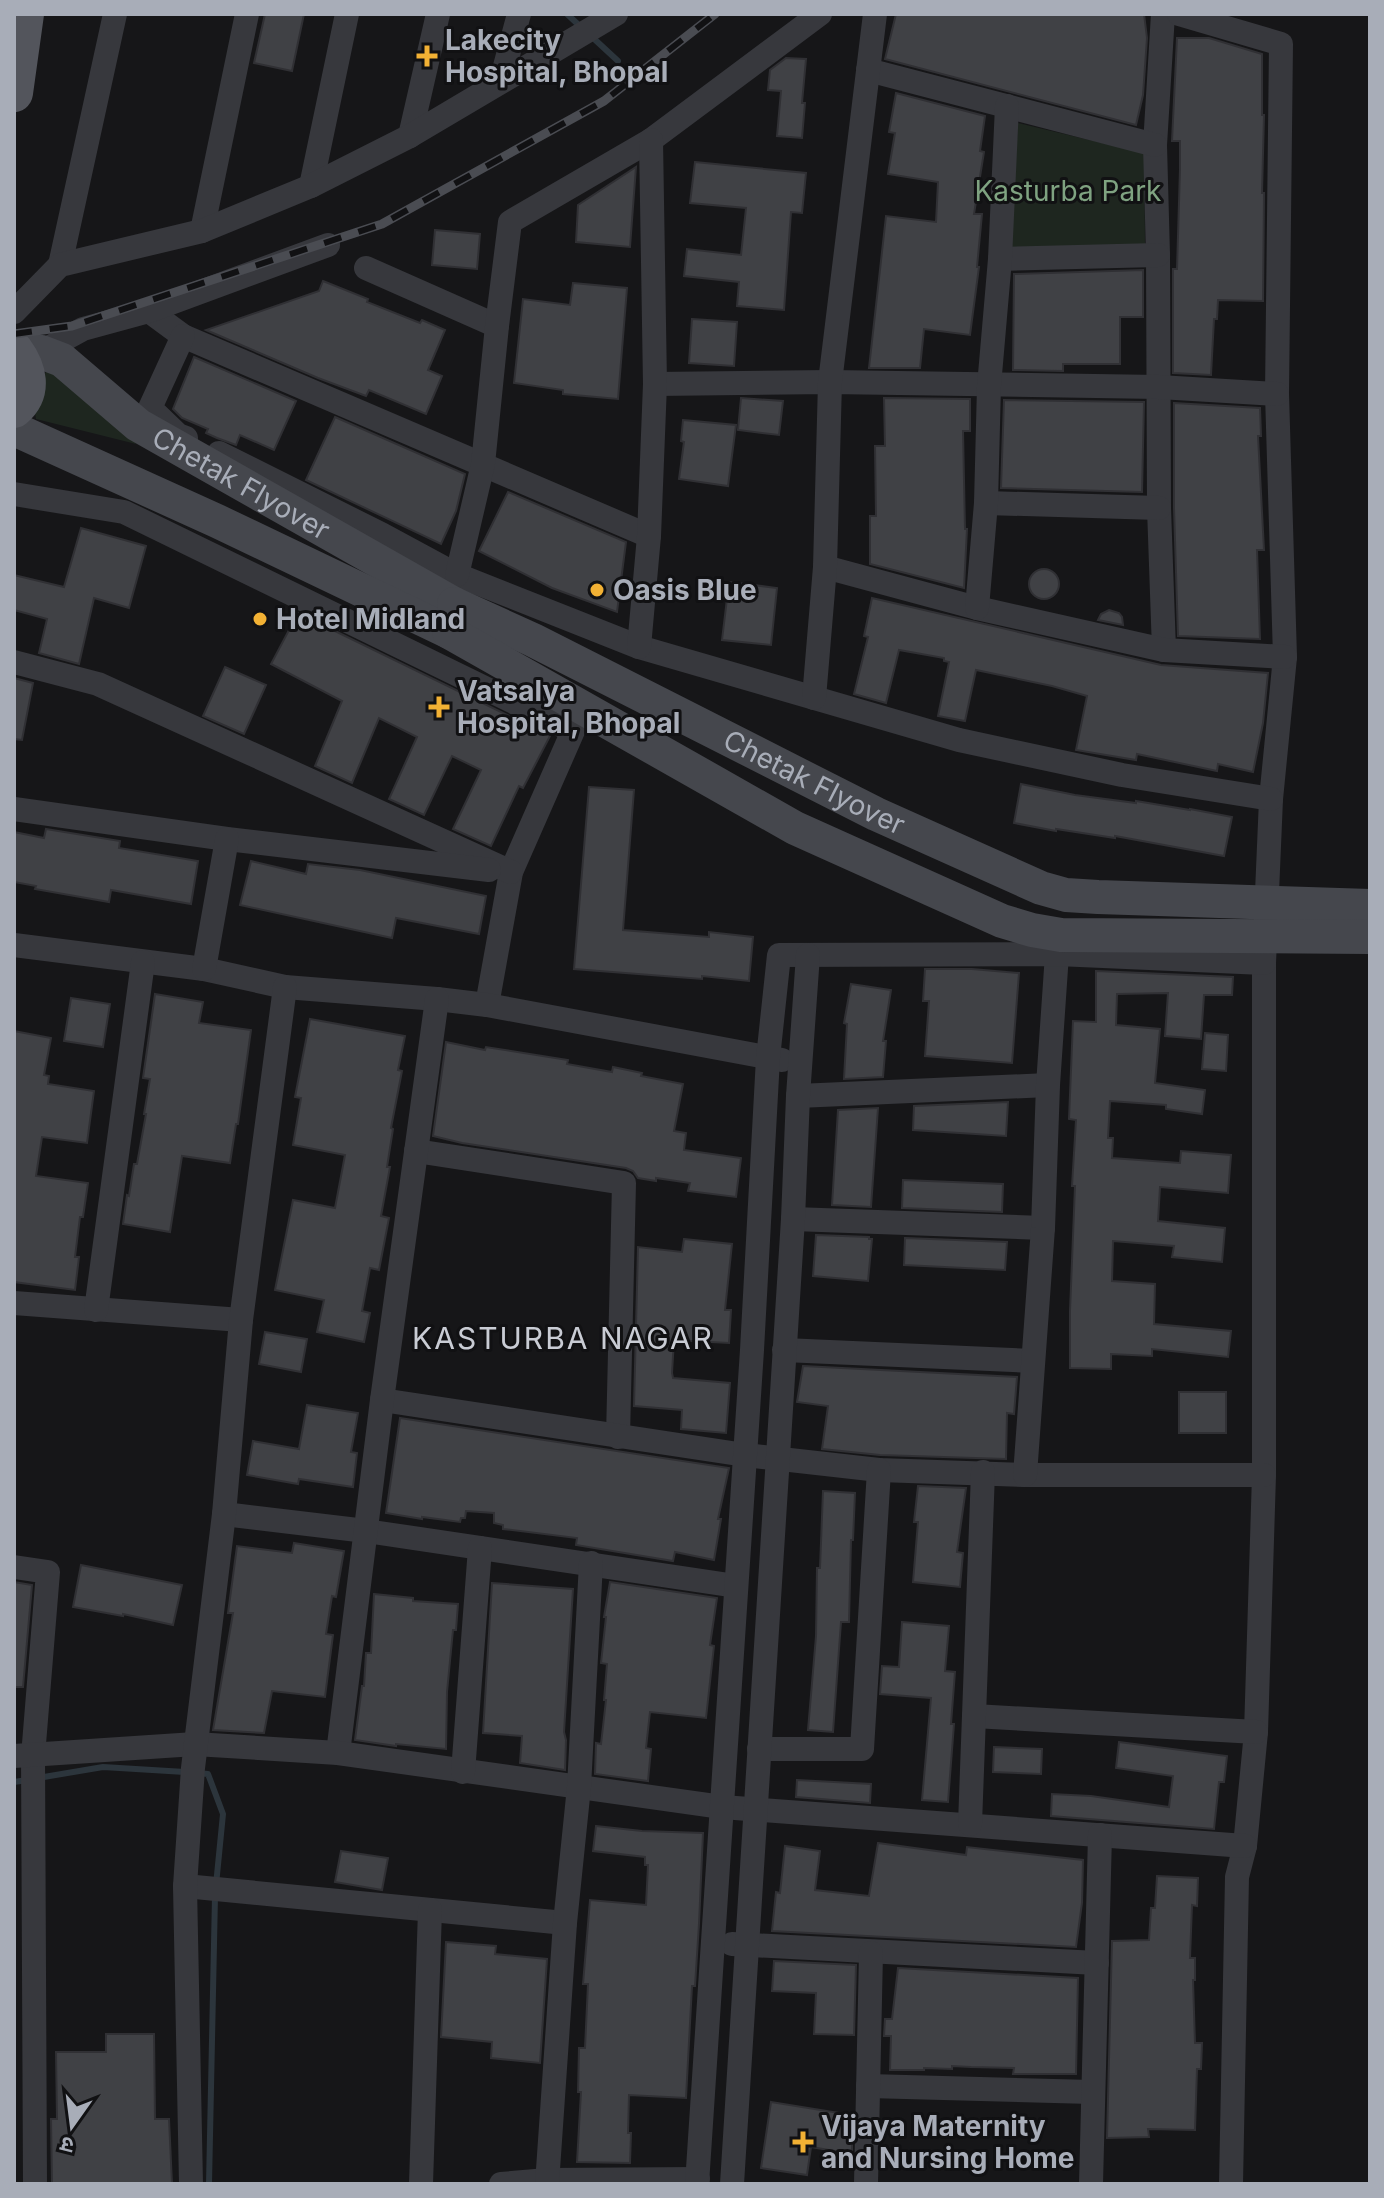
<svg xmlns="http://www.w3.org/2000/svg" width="1384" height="2198" viewBox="0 0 1384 2198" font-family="Inter,'Noto Sans Devanagari',sans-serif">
<rect width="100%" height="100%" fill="#161618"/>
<!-- green -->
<g fill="#1e261f">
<path d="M1018 123 1144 153 1145 244 1010 248Z"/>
<path d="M48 369 131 435 136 444 36 419C32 396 35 388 48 369Z"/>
</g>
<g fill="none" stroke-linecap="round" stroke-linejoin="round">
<!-- stream -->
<g stroke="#2c353c" stroke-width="6">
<path d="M567 14 583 29"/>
<path d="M591 36 618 61"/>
<path d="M197 1773 208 1774 223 1814 216 1885"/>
<path d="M38 1778 103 1767 185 1772"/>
<path d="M14 1782 27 1780"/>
<path d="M209 2184 215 1896"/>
</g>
</g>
<!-- building -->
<g fill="#404145" stroke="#303034" stroke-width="2">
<path d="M265 14H304L292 71 254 63Z"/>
<path d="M896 14H1144L1147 38 1143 95 1136 125 885 59Z"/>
<path d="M1177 38H1209L1262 54V115H1264L1262 193H1264L1263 301 1218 300 1217 319H1214L1211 375 1173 373V269H1177L1180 169V141H1172Z"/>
<path d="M786 58 806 59 802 103H805L802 138 777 136 781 91 768 90 770 70Z"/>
<path d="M896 93 985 116 980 151 984 152 974 214H982L977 267H979L970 335 924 329 920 368H869L886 216 936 222 938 182 888 174 895 133 889 132Z"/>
<path d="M695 162 806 173 802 213 791 212 784 310 737 306 739 282 684 276 687 249 741 255 746 208 690 203Z"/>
<path d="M636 167 630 247 576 242 578 205Z"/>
<path d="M435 230 480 234 477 269 432 265Z"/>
<path d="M1143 270V317H1120V364H1063V371L1013 370 1014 274Z"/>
<path d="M323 281 368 299 367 302 420 323 422 320 445 330 428 370 442 376 426 414 369 390 366 396 318 378 206 330 319 291Z"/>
<path d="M573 283 627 288 618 399 563 394V390L514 383 523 299 570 305Z"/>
<path d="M692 319 737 322 734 366 689 363Z"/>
<path d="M194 357 296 401 274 450 240 435 236 445 217 438 206 433 208 429 182 418 173 409Z"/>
<path d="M741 398 783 401 779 435 738 430Z"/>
<path d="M884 398 970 399V431H963L965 529H967L964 588 870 564V516H876L875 446H885Z"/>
<path d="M1004 400 1144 402 1142 492 1001 488Z"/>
<path d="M1174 403 1260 408 1261 436H1258L1264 550H1257L1260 639 1178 636 1174 508Z"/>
<path d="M335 417 465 474 456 511 441 544 306 480Z"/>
<path d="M683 420 736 425 728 486 679 479 684 442 681 441Z"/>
<path d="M508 492 626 542 617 612 552 588 479 551Z"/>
<path d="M81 528 146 546 129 608 94 598 79 664 39 653 47 619 14 610V575L64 587Z"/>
<circle cx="1044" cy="584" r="15"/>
<path d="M729 582 777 588 771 645 722 640Z"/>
<path d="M872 598 1161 665 1268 673 1263 723 1253 772 1218 764 1217 771 1137 754 1136 760 1076 750 1087 696 1052 686 976 670 965 721 938 716 949 662 944 661V658L899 650 886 703 854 694 868 637 864 636Z"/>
<path d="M1109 610 1119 613 1122 617 1123 625 1098 620 1101 614Z"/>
<path d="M298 613 550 736 523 788 519 786 491 846 453 829 481 770 452 756 424 815 389 799 417 737 379 718 352 783 315 766 342 701 271 664Z"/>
<path d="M225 667 266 685 244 734 203 716Z"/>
<path d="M14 678 33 683 22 740 14 739Z"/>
<path d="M1021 784 1075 795 1136 803V801L1190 810V809L1232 817 1224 856 1115 836V838L1056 829V831L1014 823Z"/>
<path d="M589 787 634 790 623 930 709 937V932L753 937 749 981 702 976V979L574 969Z"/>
<path d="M46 829 120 841 119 848 198 861 191 904 111 890 109 902 35 889 36 886 14 882V832L44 838Z"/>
<path d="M251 861 306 874 308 864 360 870 486 896 479 934 396 918 392 938 240 905Z"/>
<path d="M925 969H972L1019 973 1012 1063 925 1056 929 1001H923Z"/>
<path d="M1096 971 1233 977 1232 995H1204L1201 1039 1165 1036 1168 993 1117 994 1116 1025 1160 1029 1155 1083 1205 1090 1202 1114 1166 1109V1105L1110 1101 1108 1138H1113L1112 1158 1180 1163 1181 1151 1231 1155 1228 1193 1160 1187 1158 1221 1225 1228 1222 1262 1172 1257 1174 1246 1113 1241 1112 1281 1155 1284 1154 1324 1231 1331 1228 1357 1152 1349V1356L1111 1354V1369L1070 1368V1311L1075 1186H1072L1076 1120 1069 1119 1073 1021 1096 1022Z"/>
<path d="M851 984 891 990 883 1041H886L883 1077 844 1079 847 1024 844 1023Z"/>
<path d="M155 994 203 1002 199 1023 251 1030 238 1124H236L230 1163 182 1156 170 1232 123 1224 127 1195 129 1196 134 1164H137L146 1114H144L150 1079 143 1078Z"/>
<path d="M71 998 110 1004 103 1047 64 1041Z"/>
<path d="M310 1019 405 1036 398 1070 402 1071 391 1128 393 1129 387 1167H390L381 1216 389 1218 379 1270 370 1268 362 1311 370 1313 364 1342 317 1332 324 1300 275 1290 293 1200 335 1208 345 1155 293 1145 301 1098 295 1097Z"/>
<path d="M14 1031 51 1038 44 1075 49 1076 48 1084 94 1091 87 1143 42 1137 36 1176 88 1183 83 1217H80L75 1257H79L75 1290 14 1282Z"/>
<path d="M1205 1033 1228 1035 1226 1071 1202 1069Z"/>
<path d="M446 1042 485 1050 486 1047 568 1060 567 1064 612 1072 613 1067 642 1073 641 1076 683 1084 674 1131 686 1133 684 1150 741 1158 736 1197 688 1191 690 1183 656 1178V1181L638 1178 633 1171 626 1168 462 1143 433 1136Z"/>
<path d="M1008 1102 1006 1136 913 1130 914 1106Z"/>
<path d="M878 1108 871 1207 832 1205 838 1110Z"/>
<path d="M903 1180 1003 1184 1002 1212 902 1208Z"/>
<path d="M816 1235 869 1237V1239H872L868 1281 813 1276Z"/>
<path d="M905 1238 1007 1242 1005 1270 904 1265Z"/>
<path d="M684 1239 732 1244 725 1310H731L729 1343 674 1340 672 1373 673 1378 730 1383 726 1433 681 1429 682 1410 634 1406 638 1247 682 1252Z"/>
<path d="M265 1332 307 1339 301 1372 259 1364Z"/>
<path d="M803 1366 1017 1377 1014 1414 1007 1413 1006 1459 880 1455 822 1449 828 1406 797 1402Z"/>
<rect x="1179" y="1392" width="47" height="41"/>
<path d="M307 1405 358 1413 351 1452 357 1453 353 1487 299 1479 298 1484 247 1475 253 1441 299 1449Z"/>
<path d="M400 1418 729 1468 718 1519H721L714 1560 675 1552 673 1561 576 1545 577 1538 503 1529V1525L494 1523V1513L466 1511 465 1518H461L460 1522 422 1517V1519L386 1513Z"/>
<path d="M918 1486 966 1488 957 1552 963 1553 960 1587 913 1582 918 1522H914Z"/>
<path d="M823 1491 855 1493 853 1540H851L849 1622H841L833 1732 808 1730 816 1636 817 1568H820Z"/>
<path d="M294 1543 344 1551 336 1597 332 1596 326 1634 333 1635 325 1697 272 1691 264 1733 213 1730 233 1613H228L237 1546 292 1553Z"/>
<path d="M81 1565 182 1585 173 1625 123 1614V1616L73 1607Z"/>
<path d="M14 1582 32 1585 23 1687H14Z"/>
<path d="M610 1582 717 1598 710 1645 714 1646 706 1718 650 1712 646 1748 651 1749 648 1781 595 1774 596 1743 601 1744 606 1700H604L607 1664 601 1663 606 1617H604Z"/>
<path d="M492 1583 573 1589 564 1732 566 1740 565 1770 520 1763 522 1736 483 1733Z"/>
<path d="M374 1594 413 1598V1601L458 1604 456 1630H453L447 1692 446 1749 396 1744V1746L355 1740 362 1686H364L366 1653H371Z"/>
<path d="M902 1622 949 1626 945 1671 955 1672 951 1724H954L948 1802 922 1800 931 1698 880 1694 882 1666 899 1667Z"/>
<path d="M1119 1742 1227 1756 1224 1782H1219L1214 1829 1051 1816 1052 1794 1091 1796 1169 1807 1173 1776 1116 1768Z"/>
<path d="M994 1747 1042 1749 1041 1774 993 1772Z"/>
<path d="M797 1780 871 1784 870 1803 796 1797Z"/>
<path d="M596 1826 642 1831 703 1833 699 1924 695 1986H692L686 2098 629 2095 628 2133H631L630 2163 577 2162 581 2092H578L579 2048H585L588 1984H583L590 1900 646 1905 648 1865H645V1857L593 1851Z"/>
<path d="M878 1843 966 1855 967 1847 1083 1860 1082 1903 1076 1947 772 1931 776 1892 780 1893 785 1846 820 1851 815 1890 869 1896Z"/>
<path d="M341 1851 388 1858 382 1890 335 1882Z"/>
<path d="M1157 1876 1198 1878 1197 1906 1192 1905 1190 1958H1195V1980H1193L1195 2043H1202L1201 2069H1197L1195 2130 1148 2129 1149 2137 1107 2138 1112 1941 1149 1940 1151 1908H1155Z"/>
<path d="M446 1942 496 1946 495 1954 547 1959 540 2063 491 2058 492 2042 441 2037Z"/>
<path d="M774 1961 856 1965 854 2035 814 2034 816 1993 772 1991Z"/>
<path d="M898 1968 1078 1978 1076 2074H1013L1014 2068 971 2067 952 2066V2069L924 2068V2070H890L891 2036H884L885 2019H892Z"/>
<path d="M106 2034H154L155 2119H169L172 2184H52L51 2119H57L56 2052H106Z"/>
<path d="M771 2102 852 2115V2154L811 2147 807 2175 761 2168Z"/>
</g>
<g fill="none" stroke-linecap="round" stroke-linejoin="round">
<!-- street -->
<g stroke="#37383d" stroke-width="24">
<path d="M1163 14 1155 145 1158 255 1159 508 1164 650"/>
<path d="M1179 14 1281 44 1277 394 1285 657 1271 799 1264 963V1475L1256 1732 1245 1846 1237 1877 1231 2184"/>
<path d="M868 70 1155 145"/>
<path d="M501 81 519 14"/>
<path d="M410 136 438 14"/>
<path d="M311 186 347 14"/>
<path d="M202 231 247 14"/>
<path d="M1000 259 1158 255"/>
<path d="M60 265 115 14"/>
<path d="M366 268 497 326"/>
<path d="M149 311 183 336 649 536"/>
<path d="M14 312 60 265 202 231 311 186 410 136 616 14"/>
<path d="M183 336 150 408 178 435 186 438"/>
<path d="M41 352 83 329 149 311 328 245"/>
<path d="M655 384 830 382 1159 387 1277 394"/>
<path d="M219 453 383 535 457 575 639 647 959 740 1122 775 1271 799"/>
<path d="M14 494 124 512 573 731 511 872 487 1005"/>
<path d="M986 503 1159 508"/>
<path d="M825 567 977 608 1164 650 1285 657"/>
<path d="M457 575 483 464 497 326 510 222 651 140 820 14"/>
<path d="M977 608 986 503 989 386 1000 259 1007 106"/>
<path d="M639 647 649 536 655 384 651 140"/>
<path d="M14 662 98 684 511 872"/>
<path d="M814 698 825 567 830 382 875 14"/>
<path d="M14 809 227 839 489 870"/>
<path d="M14 945 204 969 285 987 437 999 487 1005 782 1060"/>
<path d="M204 969 227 839"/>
<path d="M798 1096 1048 1085"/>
<path d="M416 1151 624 1183 618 1437"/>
<path d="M793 1219 1043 1228"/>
<path d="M14 1303 241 1320"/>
<path d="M96 1310 143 962"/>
<path d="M784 1350 1033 1361"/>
<path d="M382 1400 745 1455 879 1470 1025 1475H1264"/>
<path d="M1025 1475 1043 1228 1048 1085 1057 954"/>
<path d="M224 1514 366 1531 736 1586"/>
<path d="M14 1567 48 1572 33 1756 35 2184"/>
<path d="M974 1716 1256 1732"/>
<path d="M759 1749H862L879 1470"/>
<path d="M338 1753 382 1400 437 999"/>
<path d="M14 1756 195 1744 338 1753 722 1807 1245 1846"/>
<path d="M463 1772 480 1548"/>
<path d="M970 1824 983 1472"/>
<path d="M185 1886 565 1923"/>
<path d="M732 1944 1097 1963"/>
<path d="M868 2086 1092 2092"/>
<path d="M191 2184 185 1886 193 1768 224 1514 241 1320 285 987"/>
<path d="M421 2184 430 1910"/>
<path d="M501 2184 547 2180 698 2179"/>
<path d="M547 2184 565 1923 579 1787 591 1563"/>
<path d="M697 2184 752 1350 768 1058 779 955 1057 954 1264 963"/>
<path d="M732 2184 793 1219 798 1096 808 955"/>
<path d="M866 2184 871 1953"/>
<path d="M1091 2184 1100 1835"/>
</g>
<!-- secondary -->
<g stroke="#45474d" stroke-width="34">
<path id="s1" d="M14 350 41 352 62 360 138 425 454 604"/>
<path d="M14 429 217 521 449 632"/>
</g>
<!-- primary -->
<g stroke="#53555c" stroke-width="38">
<path d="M14 93 25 14"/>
<path d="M14 350C28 369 34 392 14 409"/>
</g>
<!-- rail casing -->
<g stroke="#4a4c52" stroke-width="9">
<path id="rail" d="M14 334 72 326 382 224 604 101 715 14"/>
</g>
<!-- rail -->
<use href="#rail" stroke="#111113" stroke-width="6" stroke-dasharray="18" stroke-linecap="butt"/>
<!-- secondary-bridge -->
<g stroke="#45474d" stroke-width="34">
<path id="s2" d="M454 604 533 640 876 814 1041 888 1066 895 1098 897 1370 906"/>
<path d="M449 632 795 828 1002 921 1032 930 1061 935 1370 937"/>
</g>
</g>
<!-- markers -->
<g fill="#f2b134" stroke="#111113" stroke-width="3">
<path d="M423 44h8v8h8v8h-8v8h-8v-8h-8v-8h8z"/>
<circle cx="597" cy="590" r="8"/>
<circle cx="260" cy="619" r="8"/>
<path d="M435 695h8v8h8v8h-8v8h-8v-8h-8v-8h8z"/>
<path d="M799 2130h8v8h8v8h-8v8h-8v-8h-8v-8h8z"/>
</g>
<g text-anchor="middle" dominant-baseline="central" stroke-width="6" stroke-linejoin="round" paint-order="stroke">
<!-- poi labels -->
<g font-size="28" font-weight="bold" fill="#a8adb8" stroke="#111113" text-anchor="start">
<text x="445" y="40">Lakecity<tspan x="445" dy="32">Hospital, Bhopal</tspan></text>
<text x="613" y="590">Oasis Blue</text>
<text x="276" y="619">Hotel Midland</text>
<text x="457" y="691">Vatsalya<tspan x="457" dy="32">Hospital, Bhopal</tspan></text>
<text x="821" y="2126">Vijaya Maternity<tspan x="821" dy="32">and Nursing Home</tspan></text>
</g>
<!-- park labels -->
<g font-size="28" fill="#7fa381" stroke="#111113">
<text x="1068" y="191">Kasturba Park</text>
</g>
<!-- street labels -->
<g font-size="28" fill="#a8adb8" stroke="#111113">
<text stroke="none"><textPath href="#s1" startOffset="268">Chetak Flyover</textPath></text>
<text stroke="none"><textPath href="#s2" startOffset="402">Chetak Flyover</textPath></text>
</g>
<!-- neighbourhood labels -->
<g font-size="30" letter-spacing="2" fill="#c9ccd4" stroke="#111113">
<text x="563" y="1338">KASTURBA NAGAR</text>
</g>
</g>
<!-- border -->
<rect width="1384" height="2198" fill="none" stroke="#a8adb8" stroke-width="32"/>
<!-- north arrow -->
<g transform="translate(72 2126) rotate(194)" stroke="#111113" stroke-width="6" paint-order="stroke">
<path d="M0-6L14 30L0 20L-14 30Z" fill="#a8adb8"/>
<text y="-12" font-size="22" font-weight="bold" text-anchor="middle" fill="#a8adb8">उ</text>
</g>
</svg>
